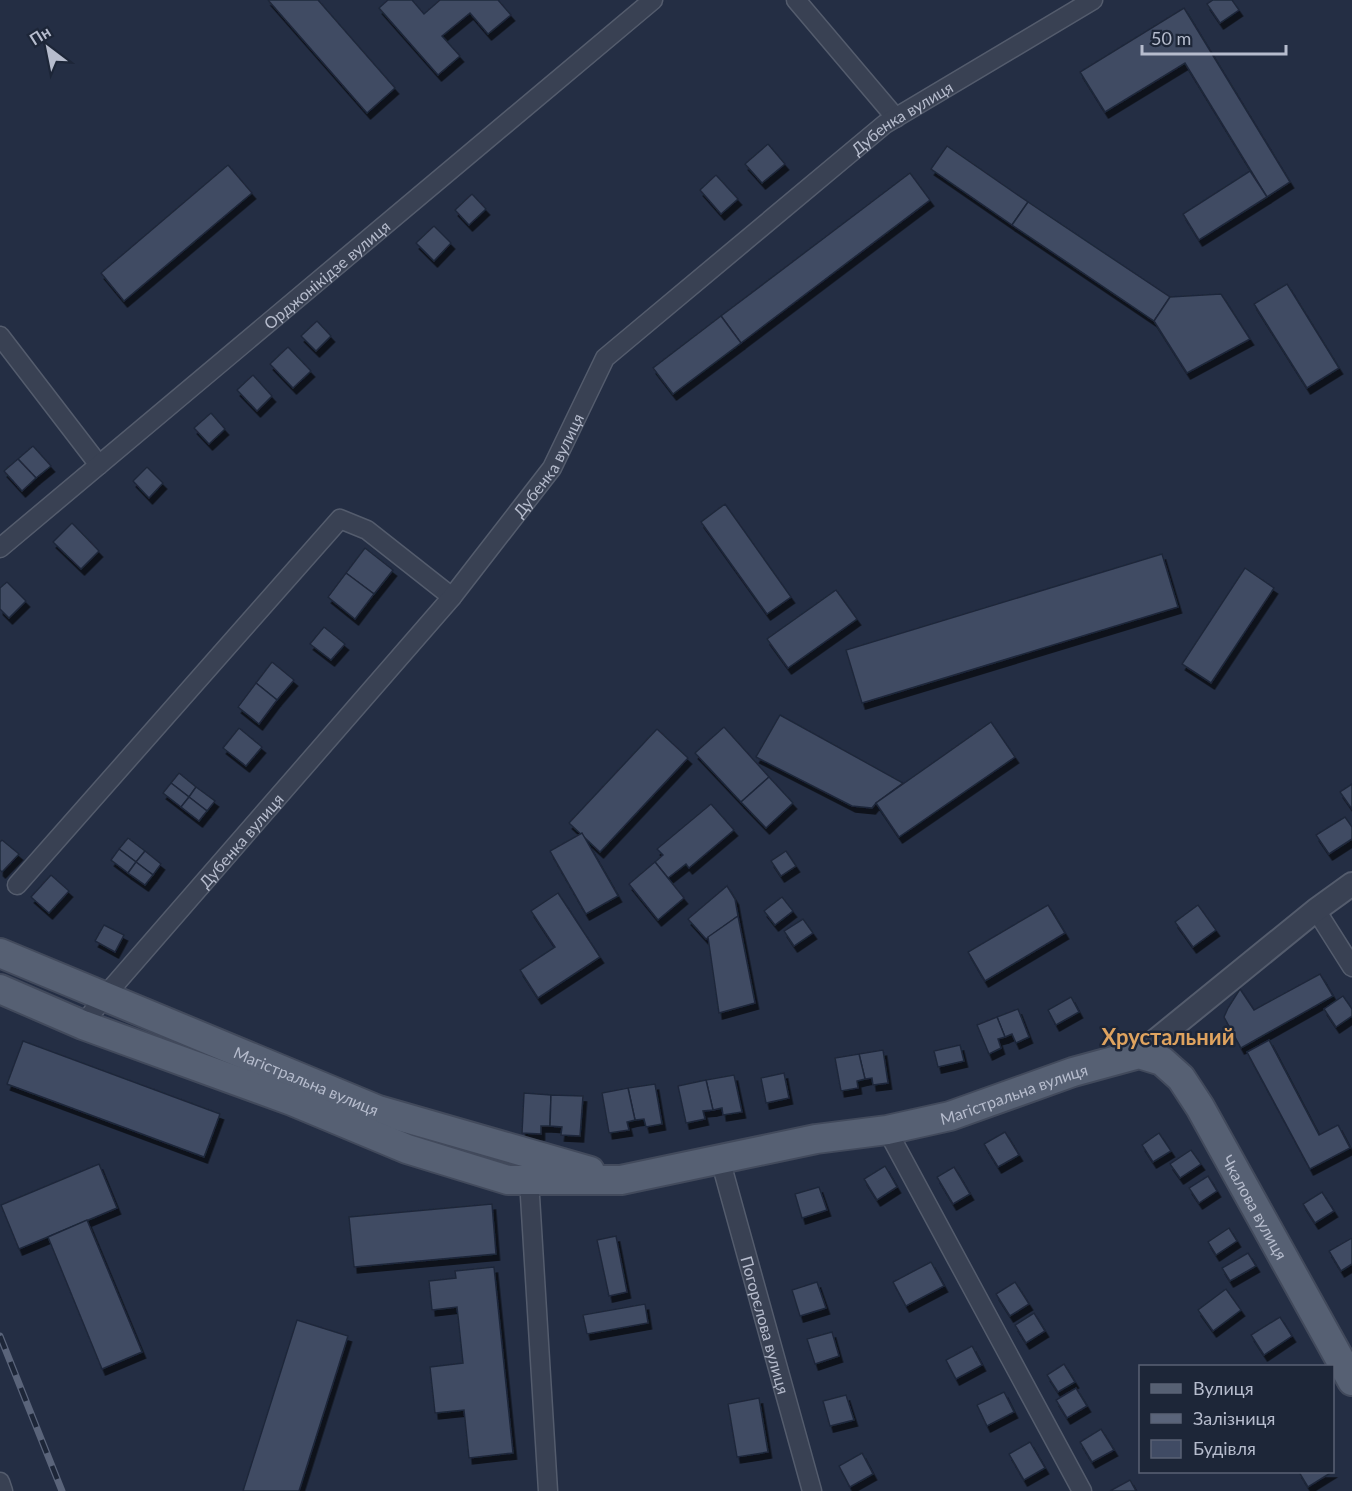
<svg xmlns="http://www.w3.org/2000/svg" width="1352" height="1491" viewBox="0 0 1352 1491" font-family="Lato,sans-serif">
<defs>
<filter id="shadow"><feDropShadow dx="3.5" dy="6" stdDeviation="0" flood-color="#0009"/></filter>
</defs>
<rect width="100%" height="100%" fill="#242e44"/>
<!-- building -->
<g fill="#404b64" stroke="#1f283a" stroke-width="1.5" filter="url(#shadow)">
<path d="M268 0H318L395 88 367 113Z"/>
<path d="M388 0H412L424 14 440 0H498L511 15 488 34 470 13 442 36 460 56 438 75 379 8Z"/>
<path d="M1213 0H1232L1239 10 1220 23 1207 4Z"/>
<path d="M1184 8 1290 182 1267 197 1185 63 1105 112 1080 72Z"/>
<path d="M768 144 785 164 762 183 745 164Z"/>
<path d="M947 146 1028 202 1012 225 931 169Z"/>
<path d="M228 165 252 193 124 301 101 273Z"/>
<path d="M1250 171 1267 197 1199 240 1183 214Z"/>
<path d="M910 173 930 200 741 343 721 316Z"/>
<path d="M716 175 738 199 721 214 700 190Z"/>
<path d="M472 194 486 209 469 225 455 210Z"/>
<path d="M1028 202 1170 297 1154 321 1012 225Z"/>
<path d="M434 226 451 243 434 261 416 243Z"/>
<path d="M1287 284 1339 368 1307 388 1254 304Z"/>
<path d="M1221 294 1250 339 1187 373 1154 321 1170 297Z"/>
<path d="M721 316 741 343 673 394 653 368Z"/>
<path d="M317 321 331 336 316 351 301 336Z"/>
<path d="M288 347 311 371 293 388 270 364Z"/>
<path d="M253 375 272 396 257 411 237 390Z"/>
<path d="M211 413 225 429 209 444 194 428Z"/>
<path d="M33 446 51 466 36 478 18 459Z"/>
<path d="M18 459 36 478 22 491 4 471Z"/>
<path d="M147 467 163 483 149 498 133 481Z"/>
<path d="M725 504 791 597 767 614 701 522Z"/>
<path d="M72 523 99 551 81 569 53 542Z"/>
<path d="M365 548 393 570 374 594 346 573Z"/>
<path d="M1162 554 1178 607 862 703 846 650Z"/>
<path d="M1245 568 1274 588 1211 683 1182 664Z"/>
<path d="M346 573 374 594 355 619 328 597Z"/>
<path d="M7 582 26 601 9 618 0 609V588Z"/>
<path d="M836 590 857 619 788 668 767 639Z"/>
<path d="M324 627 345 644 331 660 310 644Z"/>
<path d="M272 662 294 680 277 700 256 683Z"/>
<path d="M256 683 277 700 259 724 238 707Z"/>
<path d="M780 715 903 783 876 803 872 808 852 806 756 757Z"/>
<path d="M991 722 1015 757 899 837 876 803Z"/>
<path d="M724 727 769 777 741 802 695 753Z"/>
<path d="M239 728 262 747 246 766 223 748Z"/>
<path d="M657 729 688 758 600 852 569 823Z"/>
<path d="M179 773 196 787 189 797 171 783Z"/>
<path d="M769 777 793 803 766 828 741 802Z"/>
<path d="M171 783 189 797 181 807 163 793Z"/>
<path d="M1352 784V809L1340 792Z"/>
<path d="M196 787 215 801 207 811 189 797Z"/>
<path d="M189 797 207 811 199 821 181 807Z"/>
<path d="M711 804 734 830 689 868 686 864 668 878 655 862 663 855 657 849Z"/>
<path d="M1345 817 1352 827V839L1329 854 1316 835Z"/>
<path d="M582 833 618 896 586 914 550 851Z"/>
<path d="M128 838 145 851 136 862 119 849Z"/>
<path d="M2 840 19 854 2 872 0 870V842Z"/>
<path d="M119 849 136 862 128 873 111 860Z"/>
<path d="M145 851 161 864 153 875 136 862Z"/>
<path d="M786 851 796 866 781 876 771 861Z"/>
<path d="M136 862 153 875 145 885 128 873Z"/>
<path d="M655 862 684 898 658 920 629 884Z"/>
<path d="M51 875 69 891 49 913 31 897Z"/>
<path d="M727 886 735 899 738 916 706 939 688 919Z"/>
<path d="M558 893 600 957 538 998 520 970 555 947 531 911Z"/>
<path d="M782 897 793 911 775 925 764 911Z"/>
<path d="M1048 905 1065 933 985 981 968 952Z"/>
<path d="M1198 905 1216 930 1193 947 1175 922Z"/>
<path d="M738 916 755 1003 719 1013 708 937Z"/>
<path d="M803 919 813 933 794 946 784 931Z"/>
<path d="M104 925 124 935 115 952 95 941Z"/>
<path d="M1320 974 1333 996 1241 1048 1224 1017 1228 1008 1240 989 1254 1010Z"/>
<path d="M1343 996 1352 1009V1016L1336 1027 1324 1009Z"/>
<path d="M1071 997 1079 1012 1056 1025 1048 1010Z"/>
<path d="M1018 1009 1029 1037 1016 1043 1012 1034 1005 1037 997 1017Z"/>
<path d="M997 1017 1005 1037 998 1039 1001 1048 989 1054 977 1025Z"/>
<path d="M1269 1040 1319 1135 1338 1125 1350 1148 1310 1169 1247 1052Z"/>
<path d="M23 1041 220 1114 204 1157 7 1084Z"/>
<path d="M960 1045 964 1061 938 1067 934 1051Z"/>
<path d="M883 1050 888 1083 873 1085 872 1078 865 1079 859 1054Z"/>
<path d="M859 1054 865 1079 857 1081 858 1088 841 1091 835 1058Z"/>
<path d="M784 1073 789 1098 766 1103 761 1078Z"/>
<path d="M734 1075 742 1112 723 1115 722 1108 713 1110 706 1080Z"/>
<path d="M706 1080 713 1110 703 1111 705 1119 686 1123 678 1086Z"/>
<path d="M655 1084 662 1124 646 1127 644 1119 635 1120 628 1088Z"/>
<path d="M628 1088 635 1120 627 1122 629 1130 609 1133 602 1093Z"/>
<path d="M524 1093 551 1095 550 1126H541V1134L522 1133Z"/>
<path d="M551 1095 583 1096 580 1136 561 1135 562 1127 550 1126Z"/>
<path d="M1005 1132 1019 1155 998 1167 984 1144Z"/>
<path d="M1159 1133 1171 1151 1153 1162 1142 1145Z"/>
<path d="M1191 1150 1201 1164 1180 1178 1170 1164Z"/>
<path d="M99 1164 117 1208 19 1249 1 1205Z"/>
<path d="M885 1166 897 1187 877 1200 864 1179Z"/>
<path d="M954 1167 970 1194 953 1204 937 1177Z"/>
<path d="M1208 1176 1217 1191 1199 1203 1189 1188Z"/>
<path d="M819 1187 827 1210 802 1218 795 1194Z"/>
<path d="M1322 1192 1334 1211 1315 1223 1303 1204Z"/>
<path d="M492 1204 496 1254 354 1267 349 1217Z"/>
<path d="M87 1220 142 1352 102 1369 48 1237Z"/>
<path d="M1229 1228 1237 1241 1216 1255 1208 1242Z"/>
<path d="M616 1236 627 1292 609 1296 597 1240Z"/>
<path d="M1352 1238V1264L1341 1271 1329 1251Z"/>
<path d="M1248 1253 1256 1266 1230 1281 1222 1268Z"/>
<path d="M931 1262 944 1286 906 1306 893 1282Z"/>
<path d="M494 1267 513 1453 469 1458 464 1410 435 1413 430 1367 463 1363 457 1307 432 1310 429 1281 456 1278 455 1271Z"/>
<path d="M817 1282 826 1308 800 1316 792 1290Z"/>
<path d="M1015 1282 1029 1304 1010 1316 996 1294Z"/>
<path d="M1226 1289 1241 1310 1213 1331 1198 1310Z"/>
<path d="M645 1304 648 1323 587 1334 583 1315Z"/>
<path d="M1034 1313 1045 1331 1026 1343 1015 1325Z"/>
<path d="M1280 1317 1292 1336 1264 1355 1251 1335Z"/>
<path d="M297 1320 348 1336 299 1491H243Z"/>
<path d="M832 1332 839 1356 815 1364 807 1339Z"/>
<path d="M972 1346 982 1365 956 1379 946 1360Z"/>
<path d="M1064 1364 1075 1382 1058 1392 1047 1375Z"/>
<path d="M1076 1388 1087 1406 1067 1418 1056 1400Z"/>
<path d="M1004 1392 1014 1412 987 1426 977 1405Z"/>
<path d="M846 1395 854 1420 830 1426 823 1401Z"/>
<path d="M759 1398 768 1452 737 1457 728 1404Z"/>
<path d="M1101 1429 1114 1450 1092 1462 1080 1442Z"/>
<path d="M1030 1442 1045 1468 1024 1480 1009 1454Z"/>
<path d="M862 1453 873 1474 850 1487 839 1466Z"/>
<path d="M1299 1472H1332L1308 1487Z"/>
<path d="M1130 1480 1136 1491H1110Z"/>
</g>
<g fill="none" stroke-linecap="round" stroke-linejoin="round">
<!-- minor casing -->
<g stroke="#545c6d" stroke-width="21">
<g id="minor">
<path d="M796 0 896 118"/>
<path d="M0 336 99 465"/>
<path id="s1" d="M0 548 653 0"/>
<path d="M17 885 340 519 367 530 452 597"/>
<path d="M1316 910 1352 967"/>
<path id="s2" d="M83 1025 104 997 452 597 552 468 605 358 885 124 1093 0"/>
<path d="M887 1130 1082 1491"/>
<path id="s3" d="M720 1159 812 1491"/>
<path d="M529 1180 548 1491"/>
<path d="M0 1482 3 1491"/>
</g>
</g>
<!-- tertiary casing -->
<g stroke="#545c6d" stroke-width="26">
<path id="tertiary" d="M1139 1054 1316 910 1352 884"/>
</g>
<!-- primary casing -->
<g stroke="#424a5c" stroke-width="32">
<g id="primary">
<path id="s4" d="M0 953 378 1110 590 1171"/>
<path id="s5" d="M0 989 83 1025 292 1101 407 1149 508 1180H621L816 1139 887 1130 950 1116 1073 1072 1139 1054 1162 1061 1181 1078 1200 1107 1352 1381"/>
</g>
</g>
<!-- minor -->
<use href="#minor" stroke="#394153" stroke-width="18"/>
<!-- tertiary -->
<use href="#tertiary" stroke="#394153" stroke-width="22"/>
<!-- primary -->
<use href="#primary" stroke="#566073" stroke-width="28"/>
<!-- rail casing -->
<g stroke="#5a647a" stroke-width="7">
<path id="rail" d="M0 1336 62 1491"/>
</g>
<!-- rail -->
<use href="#rail" stroke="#1d2638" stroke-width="4.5" stroke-dasharray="14" stroke-linecap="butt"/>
</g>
<g text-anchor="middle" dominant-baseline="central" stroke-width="5" stroke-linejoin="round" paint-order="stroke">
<!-- street labels -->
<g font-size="16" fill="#b6bccd" stroke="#1d2638">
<text stroke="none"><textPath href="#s2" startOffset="1233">Дубенка вулиця</textPath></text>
<text stroke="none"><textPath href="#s1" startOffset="426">Орджонікідзе вулиця</textPath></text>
<text stroke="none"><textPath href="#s2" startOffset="729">Дубенка вулиця</textPath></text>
<text stroke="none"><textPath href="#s2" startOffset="243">Дубенка вулиця</textPath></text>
<text stroke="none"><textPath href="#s4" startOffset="332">Магістральна вулиця</textPath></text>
<text stroke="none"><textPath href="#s5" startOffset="1059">Магістральна вулиця</textPath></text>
<text stroke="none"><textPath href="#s5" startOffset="1389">Чкалова вулиця</textPath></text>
<text stroke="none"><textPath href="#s3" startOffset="172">Погорєлова вулиця</textPath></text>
</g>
<!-- district labels -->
<g font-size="22" font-weight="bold" fill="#dfa35f" stroke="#1d2638">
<text x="1168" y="1036">Хрустальний</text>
</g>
</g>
<!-- legend -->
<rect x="1139" y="1365" width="195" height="108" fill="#1d2638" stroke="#5a6274" stroke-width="1.5"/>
<rect x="1151" y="1384" width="30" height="9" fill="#566073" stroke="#5a6274" stroke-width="1.5"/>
<text x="1193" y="1395" font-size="18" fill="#b6bccd">Вулиця</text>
<rect x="1151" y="1414" width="30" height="9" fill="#5a647a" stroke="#5a6274" stroke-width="1.5"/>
<text x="1193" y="1425" font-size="18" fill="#b6bccd">Залізниця</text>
<rect x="1151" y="1440" width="30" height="18" fill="#404b64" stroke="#5a6274" stroke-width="1.5"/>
<text x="1193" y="1455" font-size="18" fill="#b6bccd">Будівля</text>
<!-- north arrow -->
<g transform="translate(48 48) rotate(328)" stroke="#1d2638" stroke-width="4.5" paint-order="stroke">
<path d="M0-4.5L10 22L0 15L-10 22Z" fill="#b6bccd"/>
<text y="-9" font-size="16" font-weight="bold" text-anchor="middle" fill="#b6bccd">Пн</text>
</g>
<!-- scale -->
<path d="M1142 45v9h144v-9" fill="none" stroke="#b6bccd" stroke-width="3"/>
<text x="1151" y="45" font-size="18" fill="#b6bccd" stroke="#1d2638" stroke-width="4.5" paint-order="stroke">50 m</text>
</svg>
